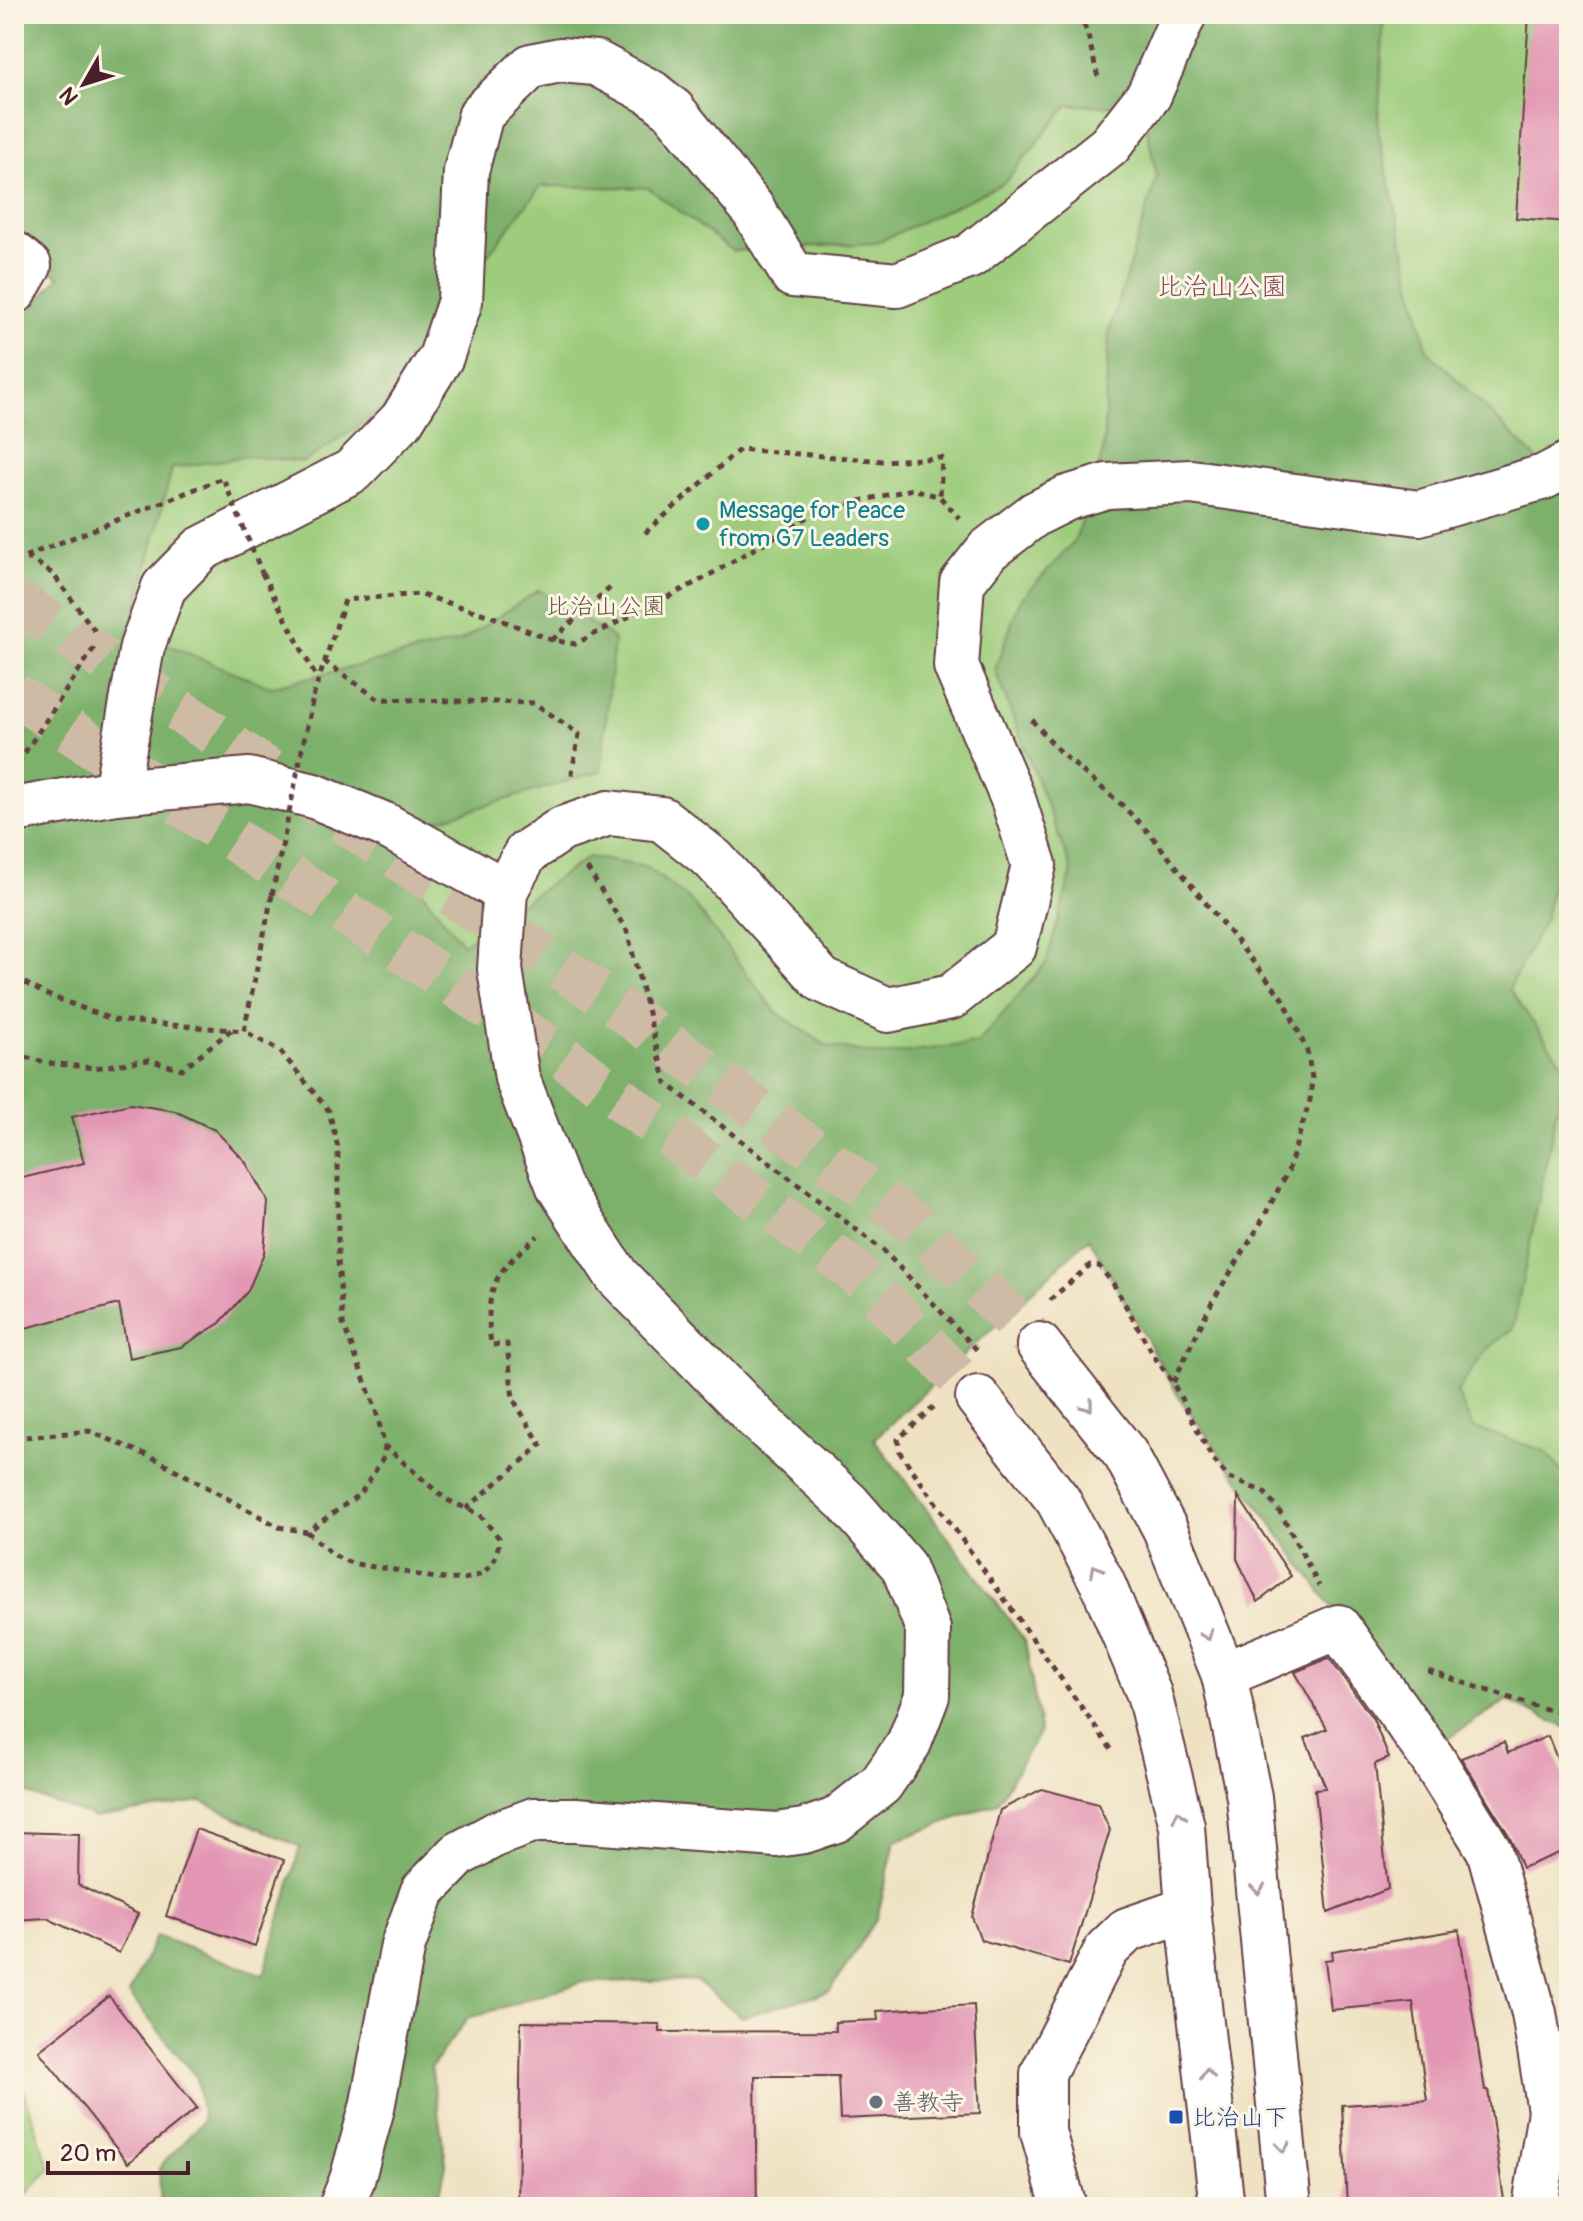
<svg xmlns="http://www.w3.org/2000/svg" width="1583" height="2221" viewBox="0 0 1583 2221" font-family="Pangolin,'Klee One',sans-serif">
<rect width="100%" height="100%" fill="#fcf5e5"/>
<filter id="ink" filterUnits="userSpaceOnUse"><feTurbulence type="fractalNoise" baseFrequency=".0125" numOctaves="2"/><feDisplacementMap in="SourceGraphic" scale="16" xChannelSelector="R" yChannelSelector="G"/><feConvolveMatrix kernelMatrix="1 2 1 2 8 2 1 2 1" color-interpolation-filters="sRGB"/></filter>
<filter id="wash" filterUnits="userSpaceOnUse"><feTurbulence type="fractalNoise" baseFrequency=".006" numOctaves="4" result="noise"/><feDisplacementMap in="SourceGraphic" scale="32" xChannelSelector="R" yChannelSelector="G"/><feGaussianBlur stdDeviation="1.8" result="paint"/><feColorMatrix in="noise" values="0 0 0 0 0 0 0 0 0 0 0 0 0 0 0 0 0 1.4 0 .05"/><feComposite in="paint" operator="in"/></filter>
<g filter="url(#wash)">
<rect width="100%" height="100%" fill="#efe2c3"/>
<!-- green -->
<g fill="#9ccc7b" stroke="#737653" stroke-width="2">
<path d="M14 14H1569V1729L1508 1700 1439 1743 1093 1238 923 1106 874 1439 1025 1641 1040 1731 997 1803 895 1841 877 1918 830 1991 742 2017 696 1980 583 1982 468 2018 431 2067 446 2164 437 2207 411 1845 26 1726 20 1791 14 1798V329L59 277 14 242Z"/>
<path d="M14 2061 50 2169 14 2207Z"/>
</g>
<!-- forest -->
<path fill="#7db06b" stroke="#64684b" stroke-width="2" fill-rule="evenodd" d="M14 14H1384L1378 131 1427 350 1569 491V844L1555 870 1545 919 1509 989 1565 1067 1513 1328 1486 1350 1457 1392 1472 1427 1545 1451 1569 1481V1729L1506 1700 1439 1744 1360 1645 1180 1399 1089 1238 874 1439 1025 1641 1040 1731 997 1803 895 1841 877 1918 830 1991 742 2017 696 1980 583 1982 468 2018 431 2067 446 2164 437 2207H161L159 2168 203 2121 197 2078 129 1994 156 1936 264 1975 300 1847 201 1801 95 1818 20 1791 25 1726 14 1710V329L59 277 14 242ZM1068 105 1142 106 1157 177 1109 331 1103 452 1075 541 1020 600 995 670 1072 871 1046 963 978 1043 883 1055 827 1046 776 1012 691 901 646 867 588 857 463 944 403 868 431 822 601 771 614 639 539 590 461 641 270 687 131 630 172 468 248 456 304 462 381 411 432 342 479 266 541 186 648 188 733 251 876 243 1004 183Z"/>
<g id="blocks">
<!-- building -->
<g fill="#e296b4">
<path d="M1529 14H1569V222L1516 218Z"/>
<path d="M130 1104 175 1111 215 1130 245 1161 268 1202 264 1253 248 1291 220 1323 181 1347 129 1358 119 1304 14 1331V1180L84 1163 72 1117Z"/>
<path d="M1238 1496 1291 1576 1258 1602 1237 1559Z"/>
<path d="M1329 1658 1373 1719 1389 1758 1375 1764 1388 1889 1328 1913 1315 1789 1326 1788 1305 1738 1327 1729 1295 1672Z"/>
<path d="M1548 1736 1569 1789V1849L1522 1868 1510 1837 1461 1758 1504 1742 1508 1753Z"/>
<path d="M1042 1789 1098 1804 1110 1830 1069 1965 981 1940 972 1917 1000 1810Z"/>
<path d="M196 1829 284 1860 255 1946 166 1916Z"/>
<path d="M14 1832 79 1834 78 1885 138 1914 119 1953 47 1918 14 1920Z"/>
<path d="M1459 1930 1485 2090H1488L1505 2207H1347L1342 2105 1427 2100 1413 2002 1331 2010 1325 1960 1333 1959 1332 1951Z"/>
<path d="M109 1996 197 2108 128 2163 39 2051Z"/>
<path d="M974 2005 980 2113 840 2119 838 2076H755L757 2207H518L521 2022 660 2024V2032L836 2031 835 2022 878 2020 877 2011Z"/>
</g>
</g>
</g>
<g filter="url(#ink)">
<use href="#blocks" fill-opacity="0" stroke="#633c42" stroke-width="2"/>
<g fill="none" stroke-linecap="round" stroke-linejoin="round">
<!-- minor-tunnel -->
<g stroke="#cebba5" stroke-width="44" stroke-dasharray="44 22" stroke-linecap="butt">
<path d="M14 599 610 1001 916 1225 1039 1345"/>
<path d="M14 694 566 1059 853 1270 978 1398"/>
</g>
<!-- minor casing -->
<g stroke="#633c42" stroke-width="48">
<g id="minor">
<path d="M14 254 29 266 14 292"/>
<path d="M116 792 142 647 164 587 201 549 352 471 402 420 441 357 460 301 466 171 481 114 531 66 560 60 596 63 652 93 673 110 752 208 793 275 897 285 970 256 1109 146 1149 95 1184 14"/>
<path d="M14 810 116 792 249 780 314 796 385 825 505 891"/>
<path d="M1039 1345 1126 1455 1165 1529 1224 1675 1249 1797 1289 2207"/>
<path d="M978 1398 1058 1500 1102 1582 1149 1694 1182 1826 1188 1909 1222 2207"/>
<path d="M1224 1675 1338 1627 1432 1758 1489 1850 1534 2013 1550 2111 1535 2207"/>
<path d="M341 2207 352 2180 372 2108 403 1945 423 1891 459 1854 496 1834 534 1820H575L776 1835 804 1831 836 1820 881 1784 909 1743 927 1696 928 1629 903 1566 848 1503 754 1416 617 1276 559 1187 517 1078 500 969 505 891 526 853 562 829 609 813 662 819 714 860 822 980 888 1010 951 997 1014 947 1034 865 1013 799 956 666 962 583 988 550 1035 514 1067 498 1107 486 1191 482 1419 513 1544 477 1569 464"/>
<path d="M1064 2207 1043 2132V2073L1107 1949 1127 1930 1188 1909"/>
</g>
</g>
<!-- path -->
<g stroke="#633c42" stroke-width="5" stroke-dasharray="6 6" stroke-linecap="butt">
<path d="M1078 14 1087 31 1099 82"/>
<path d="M645 533 740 449 882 461 942 458 940 497"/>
<path d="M14 559H31L53 574 97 634"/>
<path d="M262 573 317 679"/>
<path d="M552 640 610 588"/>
<path d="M324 661 378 699 534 703 579 734 571 778"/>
<path d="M313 697 345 600 419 594 488 615 552 640 575 644 701 580 820 510 913 489 940 497 959 518"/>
<path d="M1032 720 1062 754 1122 805 1150 834 1284 1000 1307 1051 1312 1078 1310 1100 1288 1171 1258 1228 1212 1302 1173 1383"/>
<path d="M18 763 94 648"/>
<path d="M587 868 627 931 666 1083 884 1251 980 1353"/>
<path d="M14 977 45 994 114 1020 244 1031"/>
<path d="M14 1054 48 1063 95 1068 148 1060 182 1069 231 1030"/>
<path d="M1050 1300 1090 1265 1099 1266 1114 1285 1154 1356 1173 1383 1212 1458 1229 1478 1264 1492 1282 1515 1319 1586"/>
<path d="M934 1407 898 1439 899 1451 1114 1753"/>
<path d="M14 1438 89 1431 156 1459 279 1527 307 1532 361 1493 384 1457 385 1446 375 1407 343 1324 338 1261V1148L329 1111 280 1051 244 1031 272 895"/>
<path d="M466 1509 541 1445 513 1399 507 1344 491 1345C484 1286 495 1272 538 1236"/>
<path d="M307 1532C317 1540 329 1553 341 1559 356 1566 379 1567 395 1570 435 1578 496 1597 499 1538L479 1514 445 1499 385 1446"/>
<path d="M1428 1671 1541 1708 1569 1713"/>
</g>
<!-- minor -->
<use href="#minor" stroke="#fff" stroke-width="44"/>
<!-- path-bridge -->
<g stroke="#633c42" stroke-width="5" stroke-dasharray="6 6" stroke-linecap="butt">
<path d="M14 561 223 478 262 573"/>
<path d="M272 895 313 697"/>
</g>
</g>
<!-- one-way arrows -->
<defs><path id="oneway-chevron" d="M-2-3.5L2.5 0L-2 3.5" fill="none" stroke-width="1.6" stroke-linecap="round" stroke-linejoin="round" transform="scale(2)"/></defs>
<g stroke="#ae9aa0">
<use href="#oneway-chevron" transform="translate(1088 1406) rotate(52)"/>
<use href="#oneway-chevron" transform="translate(1096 1570) rotate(-118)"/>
<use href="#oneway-chevron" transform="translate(1207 1635) rotate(68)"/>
<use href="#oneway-chevron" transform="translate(1179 1816) rotate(-103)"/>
<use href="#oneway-chevron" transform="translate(1258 1889) rotate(84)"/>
<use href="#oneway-chevron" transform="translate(1207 2074) rotate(-97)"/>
<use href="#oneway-chevron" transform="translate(1283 2147) rotate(84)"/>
</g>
</g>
<!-- markers -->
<circle fill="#0f9aa8" stroke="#fcf5e5" stroke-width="3" cx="703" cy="524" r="8"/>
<circle fill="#6b7280" stroke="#fcf5e5" stroke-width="3" cx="876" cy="2102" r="8"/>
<rect fill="#1a4fb4" stroke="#fcf5e5" stroke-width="3" x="1168" y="2109" width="16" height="16" rx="4"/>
<g text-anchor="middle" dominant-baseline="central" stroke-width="6" stroke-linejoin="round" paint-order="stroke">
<!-- culture labels -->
<g font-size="24" fill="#0d838f" stroke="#fcf5e5" text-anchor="start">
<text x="719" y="510">Message for Peace<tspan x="719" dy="28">from G7 Leaders</tspan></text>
</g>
<!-- park labels -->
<g font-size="24" fill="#635343" stroke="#fcf5e5">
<text x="606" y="606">比治山公園</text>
</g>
<!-- worship labels -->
<g font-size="24" fill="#5b616d" stroke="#fcf5e5" text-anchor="start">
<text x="892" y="2102">善教寺</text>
</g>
<!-- transit labels -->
<g font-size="24" fill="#164399" stroke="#fcf5e5" text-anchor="start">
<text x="1192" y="2117">比治山下</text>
</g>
<!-- neighbourhood labels -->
<g font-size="26" fill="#7f495b" stroke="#fcf5e5">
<text x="1222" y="287">比治山公園</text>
</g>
</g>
<!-- margin -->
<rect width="1583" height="2221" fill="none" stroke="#fcf5e5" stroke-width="48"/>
<!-- north arrow -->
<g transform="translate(84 84) rotate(231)" stroke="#fcf5e5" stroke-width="6" paint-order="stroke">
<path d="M0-6L14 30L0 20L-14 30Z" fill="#4a1f2b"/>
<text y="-12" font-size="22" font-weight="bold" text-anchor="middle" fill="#4a1f2b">N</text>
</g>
<!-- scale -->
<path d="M48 2161v12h140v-12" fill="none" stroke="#4a1f2b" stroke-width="4"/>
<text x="60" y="2161" font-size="24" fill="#4a1f2b" stroke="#fcf5e5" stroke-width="6" paint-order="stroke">20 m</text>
</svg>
